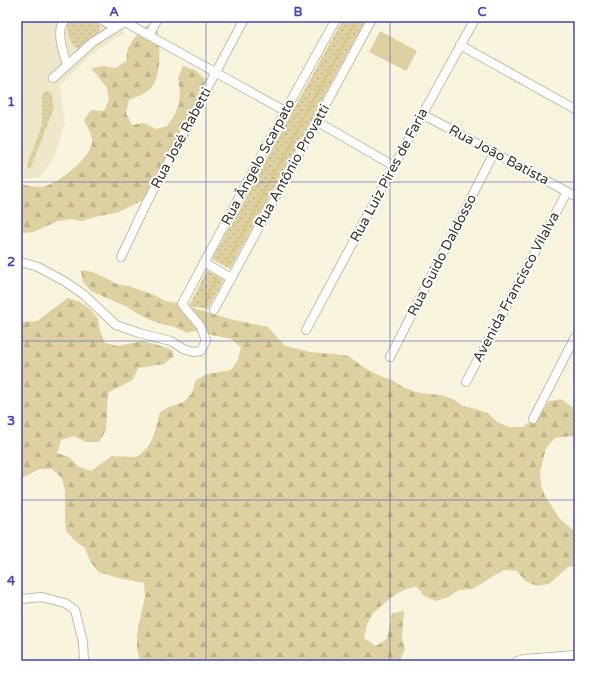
<svg xmlns="http://www.w3.org/2000/svg" width="596" height="682" viewBox="0 0 596 682" font-family="'Varela Round',sans-serif">
<defs>
<pattern id="grass-dots" width="8" height="8" patternUnits="userSpaceOnUse"><rect width="8" height="8" fill="#ddd1a1"/><path d="M2 2h.1M6 6h.1" fill="none" stroke="#beb48b" stroke-width="1.8" stroke-linecap="round"/></pattern>
<pattern id="forest-firs" width="22" height="20" patternUnits="userSpaceOnUse"><rect width="22" height="20" fill="#ddd1a1"/><path d="M5 1l3.5 6h-7zM16 11l3.5 6h-7z" fill="#beb48b"/></pattern>
</defs>
<rect width="100%" height="100%" fill="#f9f4dd"/>
<!-- built -->
<path fill="#efe7ca" d="M21 21H121L124 33 93 53 60 85 65 123 54 157 40 177 21 179Z"/>
<!-- grass -->
<g fill="url(#grass-dots)">
<path d="M69 21H93L99 24 100 27 99 32 82 47C79 48 79 49 75 47 72 45 67 32 67 28 67 24 68 24 69 21Z"/>
<path d="M342 21H365L230 269 212 259Z"/>
<path d="M47 91 50 92 52 95 54 108 31 167 30 168H28L27 165 41 128 42 121V94Z"/>
<path d="M207 270 224 280 208 309 189 306Z"/>
</g>
<!-- forest -->
<g fill="url(#forest-firs)">
<path d="M156 23C160 40 163 74 151 88 145 94 136 97 129 100L126 113 132 125 144 123 156 129 167 126 174 116 179 104 180 90 178 78 183 66 195 70 205 79 206 92 203 104 199 117 187 140 180 150 169 174 159 183 150 193 141 201 119 212 95 217 82 221 70 219 58 221 33 232 21 233V184C29 186 37 188 45 186 59 183 90 158 92 143 93 136 87 126 84 120L91 110 104 111 109 100 107 88 91 68 103 66 116 68 126 61 128 48 135 37 144 27Z"/>
<path d="M81 270 93 272 117 284 129 286 154 295 165 301 178 303 190 307 230 319 268 327 285 346 310 352 335 354 348 356 368 370 380 376 392 380 403 387 416 392 428 394 441 395 453 399 463 406 476 409 488 413 497 422 509 427H523L542 411 549 401 561 399 575 409V437L570 436 555 438 546 448 540 472 541 485 545 496 560 519 575 532V566L568 567 549 584 537 586 525 581 517 571 504 570 493 576 483 583 472 589 459 590 448 597 436 601 424 596 416 586 404 590 393 596 373 613 367 625 364 638 376 646 387 639 392 613 404 611 402 637 405 649 400 661H140L137 648V634L145 596 144 583 119 578 98 572 90 561 85 548 75 541 66 531 65 518V491L62 478 52 469H39L21 479V320L24 322 37 321 57 306 68 298 80 302 90 309 98 319 100 331 105 343 117 346 142 341 155 344 172 350 174 356 164 364 138 368 133 380 109 392 107 404V417L106 430 99 442H86L74 436 61 440 57 453 69 457 79 467 91 471 112 456C118 456 132 458 138 456 138 456 142 453 143 452 154 443 156 426 160 412L171 406 184 402 192 393 196 380 207 374 231 370 238 360 241 347 231 339 194 331 187 333 175 327 162 324 150 320 138 314 127 307 91 291 83 282Z"/>
</g>
<!-- park -->
<path fill="#ddd1a1" d="M380 31 417 51 406 71 369 52Z"/>
<g fill="none" stroke-linecap="round" stroke-linejoin="round">
<!-- stream -->
<g stroke="#d9c883" stroke-width="2.5">
<path d="M226 263 356 21"/>
<path d="M204 306 216 279"/>
</g>
<!-- minor casing -->
<g stroke="#c3bda7" stroke-width="10">
<g id="minor">
<path d="M64 21C55 31 64 54 67 65"/>
<path d="M104 21 115 28"/>
<path d="M125 22 285 111"/>
<path d="M149 35 157 21"/>
<path d="M460 45 575 109"/>
<path d="M53 78 93 42 126 21"/>
<path d="M422 114 575 196"/>
<path d="M316 121 394 166"/>
<path d="M121 257 147 202 243 21"/>
<path d="M21 262 38 267 64 281 83 294 116 325 139 333 171 341 183 349 193 352 201 351 206 340 201 327 182 304 283 115 335 21"/>
<path d="M204 262 231 278"/>
<path d="M214 310 371 21"/>
<path d="M306 330 394 166 474 21"/>
<path d="M390 357 494 153"/>
<path d="M466 382 567 192"/>
<path d="M533 419 575 337"/>
<path d="M21 599 42 597 65 603 75 610 83 642 84 661"/>
<path d="M517 661 525 659 575 655"/>
</g>
</g>
<!-- minor -->
<use href="#minor" stroke="#fff" stroke-width="8"/>
</g>
<!-- grid -->
<path fill="none" stroke="#4346bc" stroke-width="1" stroke-opacity="0.55" d="M206 21V661M390 21V661M21 182H575M21 341H575M21 500H575"/>
<g text-anchor="middle" dominant-baseline="central" stroke-width="4" stroke-linejoin="round" paint-order="stroke">
<!-- street labels -->
<g font-size="14" fill="#39372e" stroke="#fff">
<text transform="translate(181 138) rotate(-62)">Rua José Rabetti</text>
<text transform="translate(499 155) rotate(28)">Rua João Batista</text>
<text transform="translate(258 162) rotate(-62)">Rua Ângelo Scarpato</text>
<text transform="translate(292 166) rotate(-61)">Rua Antônio Provatti</text>
<text transform="translate(389 175) rotate(-62)">Rua Luiz Pires de Faria</text>
<text transform="translate(442 255) rotate(-63)">Rua Guido Daldosso</text>
<text transform="translate(516 287) rotate(-62)">Avenida Francisco Vilalva</text>
</g>
</g>
<!-- border -->
<rect width="596" height="682" fill="none" stroke="#ffffff" stroke-width="44"/>
<rect x="22" y="22" width="552" height="638" fill="none" stroke="#4346bc" stroke-width="1.5"/>
<g font-size="13" text-anchor="middle" font-weight="bold" fill="#4346bc">
<text x="114" y="16">A</text>
<text x="298" y="16">B</text>
<text x="482" y="16">C</text>
<text x="11" y="106">1</text>
<text x="11" y="266">2</text>
<text x="11" y="425">3</text>
<text x="11" y="585">4</text>
</g>
</svg>
